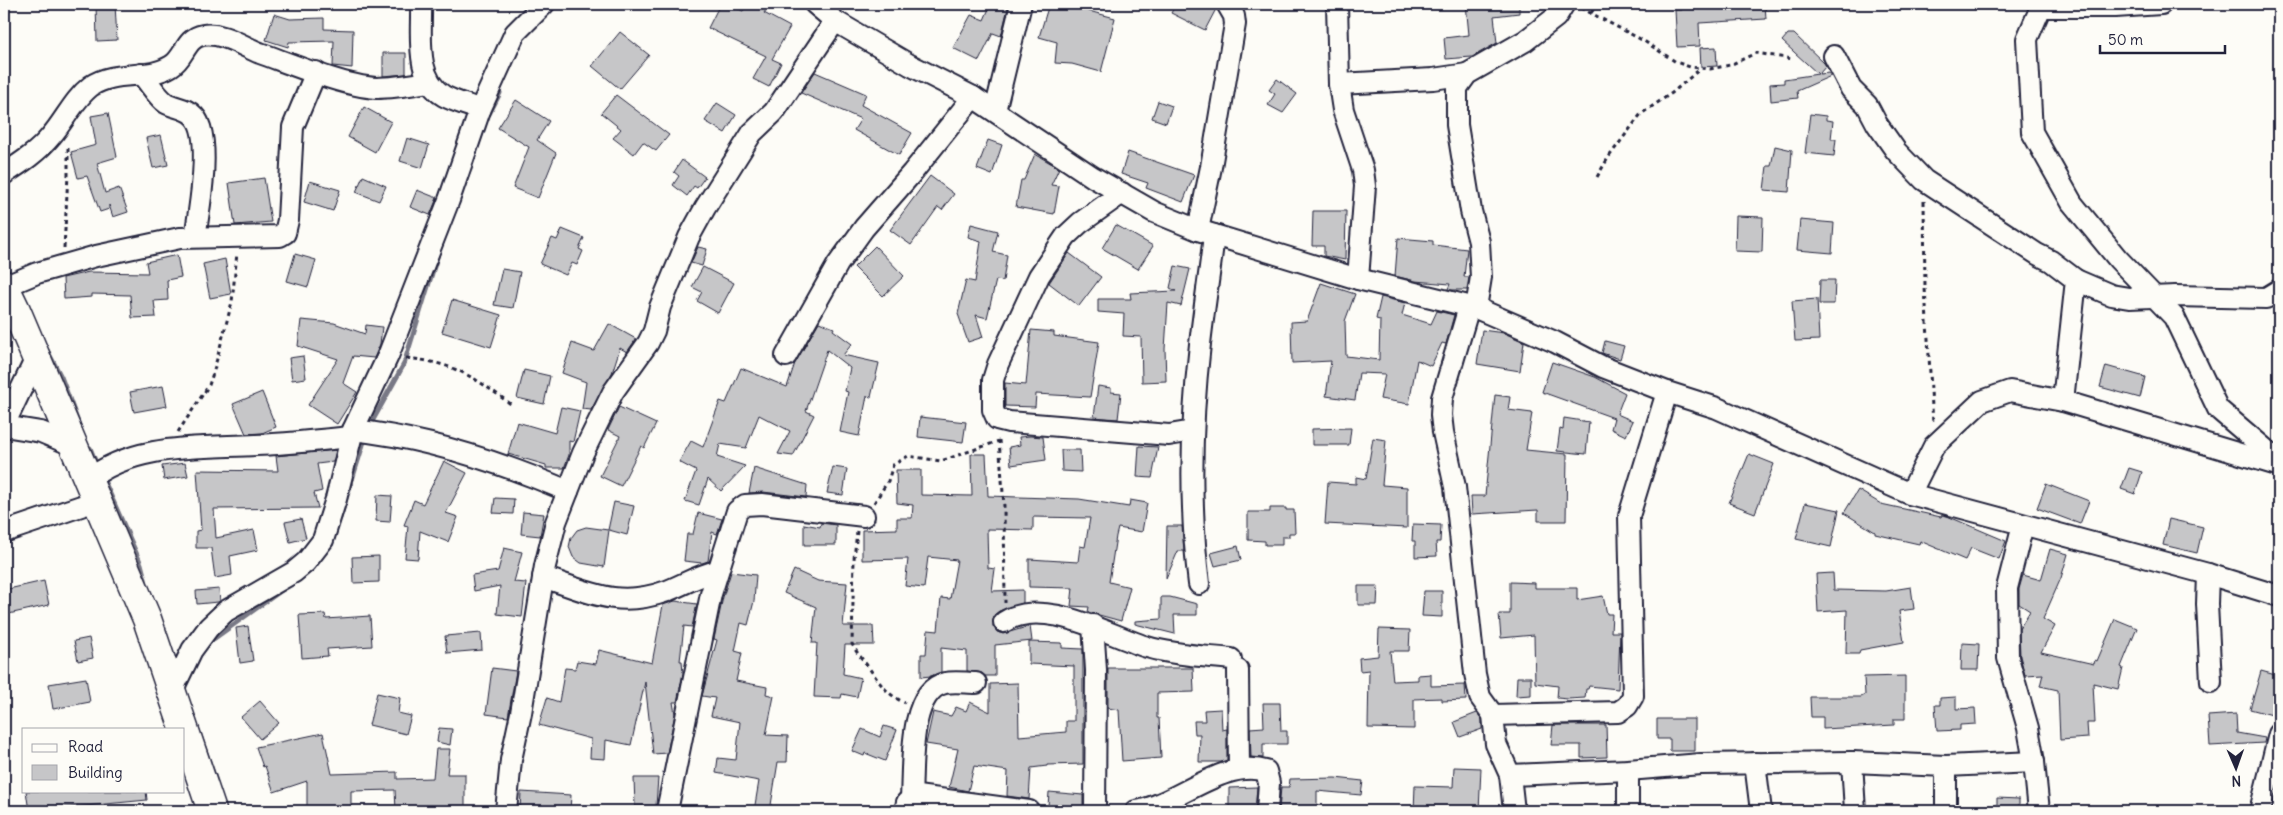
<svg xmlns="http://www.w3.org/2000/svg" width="2283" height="815" viewBox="0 0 2283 815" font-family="Delius,sans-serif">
<rect width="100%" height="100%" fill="#fdfcf7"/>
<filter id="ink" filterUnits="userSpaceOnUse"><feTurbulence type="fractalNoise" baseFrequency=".02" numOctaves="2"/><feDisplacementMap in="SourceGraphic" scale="10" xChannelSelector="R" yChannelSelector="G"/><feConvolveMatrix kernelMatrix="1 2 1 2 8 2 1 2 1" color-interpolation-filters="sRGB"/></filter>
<g filter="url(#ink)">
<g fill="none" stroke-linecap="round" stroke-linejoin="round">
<!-- stream -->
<g stroke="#787885" stroke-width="5">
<path d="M489 114 500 93"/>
<path d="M463 187 471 167"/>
<path d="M4 262 11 277"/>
<path d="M47 350 61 377 79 425"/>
<path d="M369 427 404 364 437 257"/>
<path d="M90 448 98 468"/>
<path d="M102 476 141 564 146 583"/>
<path d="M340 518 366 435"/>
<path d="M205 645 286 587"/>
<path d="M198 730 216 781"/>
</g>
</g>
<!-- building -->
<g fill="#c6c6c8" stroke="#22223b">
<path d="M96 4H115L117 40 97 41Z"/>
<path d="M720 4H727L743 11 747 4H770L764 13 790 27 772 59 781 63 769 87 753 79 766 56 708 28Z"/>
<path d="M991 4 1008 8 1001 36 993 33 979 61 953 48 971 15 984 20Z"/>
<path d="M1049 4H1062L1115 18 1101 72 1072 64 1055 63 1057 42 1039 37Z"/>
<path d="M1176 4H1206L1216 9 1205 30 1171 13Z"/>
<path d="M1466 4H1519V13L1494 16 1497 43 1472 57 1446 59 1444 38 1469 35Z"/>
<path d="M1682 4H1765L1766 19 1699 23 1700 46 1677 47 1675 10H1682Z"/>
<path d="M274 14 290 19 324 18V29L353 30 352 68 333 66 334 41 289 42 288 47 266 40Z"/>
<path d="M620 32 649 55 620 89 592 66Z"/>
<path d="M1788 34H1794L1824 63 1826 66 1819 74 1829 73 1831 76 1797 91 1798 98 1771 101 1770 84 1784 83V79L1818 74 1782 41Z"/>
<path d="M1716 47 1717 66 1701 67 1700 48Z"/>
<path d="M383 53H406V74L383 76Z"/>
<path d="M815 72 866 94 861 105 912 133 899 155 854 130 861 119 801 93Z"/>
<path d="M1277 79 1297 94 1283 113 1268 105 1275 94 1269 90Z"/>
<path d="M616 95 669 135 656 151 643 142 634 154 613 138 621 129 601 113Z"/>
<path d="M516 100 549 121 537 140 556 153 538 198 513 188 529 147 498 128Z"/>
<path d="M1158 101 1172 106 1166 123 1152 118Z"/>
<path d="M717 103 736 115 725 133 705 121Z"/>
<path d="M364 107 391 122 375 152 348 137Z"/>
<path d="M108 113 117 157 97 163 105 193 119 188 128 212 113 217 109 205V209L100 212 87 176 78 178 71 152 96 145 91 116Z"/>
<path d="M1810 114 1826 116V120L1833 121 1831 139H1836L1834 156 1805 153Z"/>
<path d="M161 135 168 165 153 168 146 138Z"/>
<path d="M407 138 429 145 422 168 400 161Z"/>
<path d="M988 140 1002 145 992 175 977 169Z"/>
<path d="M1775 146 1792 150 1789 192 1764 190 1767 166H1771Z"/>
<path d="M1128 152 1194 175 1183 202 1146 188 1148 183 1121 174Z"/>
<path d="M1035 154 1059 168 1051 185 1059 186 1054 214 1016 207 1021 180H1024Z"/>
<path d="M682 160 705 177 697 188 694 186 687 196 673 185 679 176 674 172Z"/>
<path d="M363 176 386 186 379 201 356 192Z"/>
<path d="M930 176 954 194 942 210 938 207 911 245 890 230Z"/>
<path d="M264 178 271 222 235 225 229 183Z"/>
<path d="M310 181 340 190 333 211 304 202Z"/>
<path d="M417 190 437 198 430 215 410 207Z"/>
<path d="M1313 211H1346L1345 260 1324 256V246H1312Z"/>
<path d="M1736 216 1763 217 1762 252 1735 251Z"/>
<path d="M1800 220 1834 223 1832 253 1797 250Z"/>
<path d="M971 224 998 231 993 252 1007 255 1003 281 996 280 987 318 976 315 983 337 968 342 958 314 966 280 975 282 981 241 968 237Z"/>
<path d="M1116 225 1153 246 1138 269 1102 248Z"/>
<path d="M562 229 584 238 579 249 583 251 577 265 572 263 566 275 540 264 552 238 557 240Z"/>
<path d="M1398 238 1433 241V245L1467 249 1464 277H1469L1467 290H1451L1448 289 1450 284 1415 281 1395 276Z"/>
<path d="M875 246 904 276 883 296 854 267Z"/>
<path d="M698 247 707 249 702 266 691 263Z"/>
<path d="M1069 253 1101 277 1079 306 1049 283Z"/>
<path d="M295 254 316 260 308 287 287 281Z"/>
<path d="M177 255 181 277 167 280 168 300 154 301 156 317 132 318 130 295 92 294V297L64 299 63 278 89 272 148 273 146 262Z"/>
<path d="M225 259 231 294 210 298 203 264Z"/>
<path d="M1175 266 1190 269 1181 306 1168 303 1165 349 1166 381 1142 382 1141 337 1123 336 1124 314 1098 312V299H1131L1130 293 1176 291 1170 288Z"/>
<path d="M703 267 734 283 718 313 697 301 702 292 692 287Z"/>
<path d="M502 269 520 272 513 308 494 305Z"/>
<path d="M1820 280H1835L1834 304H1819Z"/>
<path d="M1321 283 1355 294 1345 321 1346 356 1379 360 1380 320 1376 319 1381 297 1405 303 1402 315 1431 324 1437 311 1454 315 1446 344 1442 343 1431 366 1417 360 1409 404 1380 399 1385 374 1359 373 1355 400 1326 396 1331 361 1292 363 1291 322 1307 321Z"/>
<path d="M1817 299 1819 340 1795 341 1792 301Z"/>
<path d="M452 300 501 315 491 347 442 332Z"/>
<path d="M301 320 334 323 365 334 366 325 382 327 380 344 374 358 353 356 343 383 357 392 337 424 308 405 338 359 298 346Z"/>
<path d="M819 322 834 328 833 330 852 344 843 355 879 363 871 397 867 396 859 436 840 432 848 392 845 391 850 368 827 350 806 411 814 415 793 456 778 454 790 431 759 415 746 448 720 444 717 457 745 466 721 491 708 479 699 505 685 501 696 471 679 462 691 441 703 447 720 401 726 403 741 368 787 387 795 363Z"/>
<path d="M609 324 636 339 627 352 620 348 612 373 591 410 582 409 586 382 562 373 572 343 594 351Z"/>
<path d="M1031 330 1054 332V336L1099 342 1090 397 1036 394 1035 407 1005 406V383L1026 385Z"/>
<path d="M1482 330 1504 333 1524 342 1520 371 1477 364Z"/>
<path d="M1605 341 1624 346 1620 359 1602 353Z"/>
<path d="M303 356 306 378 292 380 289 358Z"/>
<path d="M1552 362 1595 377 1625 393 1617 414 1633 421 1626 436 1611 429 1614 418 1542 392Z"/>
<path d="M2106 366 2145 377 2140 398 2100 387Z"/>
<path d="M524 370 550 376 544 404 517 398Z"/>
<path d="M163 386 167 406 134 412 130 392Z"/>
<path d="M1098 386 1111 388V392L1121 393 1118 419 1094 417Z"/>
<path d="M262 392 276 427 262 433 246 434 233 404Z"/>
<path d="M1495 395 1510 397 1508 410 1532 413 1526 450 1567 454 1566 521H1538V510L1472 514 1471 496H1485Z"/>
<path d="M561 407 580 411 573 442 569 441V455L564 468H546V465L508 454 517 422 555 433Z"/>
<path d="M619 407 656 424 644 448 641 446 621 486 600 476 620 436 608 430Z"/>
<path d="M920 417 966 422 963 442 918 437Z"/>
<path d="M1564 418 1589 422 1586 454 1557 451 1560 429 1563 430Z"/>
<path d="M1351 428 1349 445H1312V429Z"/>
<path d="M1030 436 1043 437 1046 460 1011 465 1009 447 1020 445 1019 437Z"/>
<path d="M1373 438 1386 440 1382 485 1407 487V528L1325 524 1328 482 1356 484V477L1366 479Z"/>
<path d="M1139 446 1158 447 1152 478 1137 477Z"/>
<path d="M336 450 333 462 317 464 322 491 314 493 318 508 214 509 216 538 254 530 258 550 230 556 232 575 215 578 211 548H196V531L201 530 197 470 278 471 276 456Z"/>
<path d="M1061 450H1080L1081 472 1062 471Z"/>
<path d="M971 454H986L988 496 1079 499 1129 507 1130 500 1147 503 1142 532 1118 528 1116 536 1109 582 1130 587 1121 621 1088 612 1089 607 1071 606 1073 588 1029 587V559L1078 562 1080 546 1085 547 1090 518 1033 517V530L987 529 988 568 995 569 992 591 1023 590V603L999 611 994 615 993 626 997 632 1003 634 1030 626 1032 641 995 645V676H985L982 673 967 671V651L941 648V672L931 676 921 677V654H926L928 630 938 631 941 598 950 599 957 560 928 557 924 588 905 586 908 559 862 560V530L897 529V518H912L913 505 897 503 896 470H921V495L972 496Z"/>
<path d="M1749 454 1774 464 1755 513 1729 503Z"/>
<path d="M444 461 467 473 446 513 458 517 448 542 420 531 418 559 405 558 408 526 404 525 414 500 423 504Z"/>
<path d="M185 463 188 476 164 480 162 466Z"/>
<path d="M833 467 847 469 843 495 827 493Z"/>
<path d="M754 468 807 485 806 497 763 492 749 493Z"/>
<path d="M2129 468 2142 472 2135 494 2121 489Z"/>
<path d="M2046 484 2089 501 2080 524 2037 508Z"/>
<path d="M1858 490 1881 504 1941 517 1942 515 1947 516 2006 541 1999 559 1971 548 1965 560 1920 541 1919 544 1875 534V532L1844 513Z"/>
<path d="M377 495 392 496 390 522 376 521Z"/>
<path d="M495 498 514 499 513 514 493 513Z"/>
<path d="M614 502 634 506 627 535 609 530 604 567 581 563 573 557 569 547 571 538 577 530 586 527 608 530Z"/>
<path d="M1805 503 1839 510 1831 547 1796 539Z"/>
<path d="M1270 508H1286V510H1294L1295 533H1289V537H1282V545H1265V541L1248 540V512H1270Z"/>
<path d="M523 512 544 514 540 536 521 534Z"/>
<path d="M698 513 722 519 717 534 712 532 708 561 702 563 684 561 687 534H693Z"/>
<path d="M301 519 306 538 290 542 285 522Z"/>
<path d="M2169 519 2203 527 2197 553 2163 545Z"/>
<path d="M821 523 836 525V545H804V524L820 527Z"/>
<path d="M1413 524 1441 525 1440 542H1436L1437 556 1415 557V541H1412Z"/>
<path d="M1167 526H1182L1184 551H1178L1166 579Z"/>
<path d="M1238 546 1241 560 1215 566 1211 553Z"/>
<path d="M504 548 522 552 514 582 526 583 522 617 497 614 500 586 474 591 472 575 498 571Z"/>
<path d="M2050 549 2068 554 2061 578 2043 619 2055 626 2041 652 2094 664 2095 660 2097 661 2115 619 2137 628 2121 667 2123 668 2118 689 2093 683 2095 723H2087L2088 738 2060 740 2058 690 2040 686 2043 674 2025 675 2020 656 2019 629 2030 611 2019 604V589L2023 575 2041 580Z"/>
<path d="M379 556V582L353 583 352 557Z"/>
<path d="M794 570 818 581 847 583 843 626H873L874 645H845L843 674 861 678 857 697 842 694 841 698 814 697 817 643H812L816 607 784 593Z"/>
<path d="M731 572 756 575 754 601 748 625 741 623 735 651 742 653 736 681 767 687 766 694 774 696 766 735 788 736 787 762H778L770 811H754L759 781 716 773 718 758 736 760 740 722 711 716 715 698 702 696 717 640 714 639 723 597Z"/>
<path d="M1833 573 1834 590 1886 591 1911 587 1914 609 1899 611 1904 642 1860 650 1859 654H1846L1847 610 1818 612 1816 574Z"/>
<path d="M44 581 49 605 4 615V590Z"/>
<path d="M1510 582 1535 583V588H1577V600L1603 596 1607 614H1612L1611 632H1620L1618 689 1589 686 1588 689H1586L1585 698 1568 699 1557 698 1558 686 1535 683 1534 635 1501 638 1499 614H1510Z"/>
<path d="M1358 586H1378L1377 605H1358Z"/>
<path d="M219 589 220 601 218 602 197 604 196 591Z"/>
<path d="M1424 591H1442V617L1422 616Z"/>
<path d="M1161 597H1170L1197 604V615H1174L1175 634 1135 624V621L1161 619Z"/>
<path d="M675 601 697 604 692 627 684 626 680 661H682L683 673 677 702H673L675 714 667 753 653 754 645 682 631 745 606 740 605 759 590 758 591 739 539 725 547 698 559 702 565 668 575 669 577 661 596 664 599 650 652 663 663 605Z"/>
<path d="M325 614 326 619 370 616 372 646 327 649 328 656 302 658 299 615Z"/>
<path d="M248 626 253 661 240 663 236 628Z"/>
<path d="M1379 629 1410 630 1409 651H1390L1393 681 1418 680V675L1431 674V686L1465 685 1466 700 1442 701V698L1414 699V729L1368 728 1369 670 1360 671 1359 658 1378 656Z"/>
<path d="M481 633 482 650 447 653 445 636Z"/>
<path d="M89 638 93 658 78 661 74 641Z"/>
<path d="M1029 642 1062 643V648L1083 649V764L1047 765V766L1031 768 1029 799 1007 796 1008 771 974 766 968 791 949 787 958 749 926 744 933 712 951 716 956 707 966 711 970 702 990 712V684L1018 683 1019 736 1066 732V721H1074V666L1029 664Z"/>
<path d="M1962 643 1979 644 1978 670H1961Z"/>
<path d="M492 668 516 671 508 717 486 714Z"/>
<path d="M1108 668H1193L1194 692 1157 693V718H1159L1161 758 1122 761 1119 710 1108 708Z"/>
<path d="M2261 671 2279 676V705L2276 716 2250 709Z"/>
<path d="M1905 676V719H1894V725L1823 729V717H1811L1810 697H1861L1865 695 1864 677Z"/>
<path d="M1517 677H1531V695L1516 696Z"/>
<path d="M86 678 90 702 53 709 49 684Z"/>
<path d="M377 693 400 698 398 713 411 716 406 734 369 725Z"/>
<path d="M1956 697V709L1975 708 1976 724 1960 725V730L1937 731 1935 705H1940V698Z"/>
<path d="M260 701 279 723 260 739 241 717Z"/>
<path d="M1263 703H1280L1281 731H1287V744H1263V758L1251 757 1250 728 1264 727Z"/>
<path d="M1221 709 1222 730 1227 729V760L1221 762H1199L1200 734H1195L1194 721H1205L1204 710Z"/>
<path d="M1477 713 1482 719V729L1460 737 1454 722Z"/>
<path d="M2236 714 2237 733 2265 738 2264 743 2210 746 2208 716Z"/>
<path d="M1657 719H1695V751H1670V739H1657Z"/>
<path d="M1553 725H1606L1607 757 1581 758V745H1551Z"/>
<path d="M884 726 897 730 885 761 865 753 864 756 852 751 862 729 880 737Z"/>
<path d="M439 728 452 729 450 745 437 742Z"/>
<path d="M323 733 332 774 397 772V779L433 778 436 749H450L447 774H465V809L396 811 395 790 351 791V811H307V781L274 792 265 766 263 767 256 747Z"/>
<path d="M1454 767 1481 768 1479 811H1414L1415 786 1453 787Z"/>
<path d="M634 778H658L656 806H635Z"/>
<path d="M1335 778 1363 781 1361 795 1317 791V811H1279L1281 787H1289L1290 779Z"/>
<path d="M1257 787 1255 811H1229V788Z"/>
<path d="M26 791H146L147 800 55 809V811H29Z"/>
<path d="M521 792 571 795 570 811H520Z"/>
<path d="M1049 792 1083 795V809L1048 807Z"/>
<path d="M1997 798 2019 799V811H1997Z"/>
</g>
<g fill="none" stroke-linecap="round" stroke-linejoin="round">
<!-- street casing -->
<g stroke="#22223b" stroke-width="24">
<g id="street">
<path d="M421 4C422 34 414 78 444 96 455 102 469 105 480 110"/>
<path d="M815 4 835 21 910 65 973 97 1093 177 1154 212 1198 230 1358 279 1476 308 1555 342 1603 367 1667 392 1717 408 1910 494 2208 574 2279 596"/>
<path d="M1337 4 1339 84 1343 110 1363 170 1365 186 1358 279"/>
<path d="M2161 4 2115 7H2041L2027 39 2032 132 2072 203 2118 259 2174 317 2218 409 2279 461"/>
<path d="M1834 56 1851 89 1867 105 1877 124 1896 151 1924 180 2037 254 2051 261 2076 280 2111 295 2129 298 2175 296 2266 298 2279 290"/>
<path d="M141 74C149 82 157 97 166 103 175 108 187 108 194 116 213 135 199 212 195 237"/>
<path d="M1339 84 1433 79 1467 74"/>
<path d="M995 111 1021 4"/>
<path d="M4 174C21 163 38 152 51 136 65 120 74 99 91 86 116 69 147 81 171 66 185 58 185 38 203 35 223 32 242 46 260 53 291 64 344 86 376 88 394 88 411 85 429 82"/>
<path d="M1122 193 1080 223 1066 236 1039 276 998 364 993 380V410L997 419 1009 422 1169 435 1193 431"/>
<path d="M1198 230 1211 167 1235 24 1234 16 1227 4"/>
<path d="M6 289 13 283 37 273 96 256 180 238 280 236 285 233 288 220 293 127 316 72"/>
<path d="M1469 307 1442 398 1441 415 1443 432 1455 487 1475 674 1480 697 1493 715 1496 744 1510 775 1514 811"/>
<path d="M1476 308 1481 277 1479 242 1471 211 1457 125V88L1467 74 1525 41 1556 17 1564 4"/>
<path d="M786 356 838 264 864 228 912 173 973 97"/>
<path d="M2063 401 2277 465"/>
<path d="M4 425 36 358"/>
<path d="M4 426 41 432 72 445"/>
<path d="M353 430C427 438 500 462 568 491"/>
<path d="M87 481C132 443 201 448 256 445 288 444 319 440 351 437"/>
<path d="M1910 494 1934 446 1982 401 2010 391 2063 401 2076 280"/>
<path d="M2023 525 2007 588 2008 658 2028 728 2034 762 2039 811"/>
<path d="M4 532 96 501"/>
<path d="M2208 574 2207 604 2211 682"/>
<path d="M543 577C589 592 617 609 667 591 684 584 699 575 717 571"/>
<path d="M1199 584C1189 505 1191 424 1200 344 1204 308 1210 271 1214 235"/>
<path d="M1004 622C1043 596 1110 636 1147 647 1174 655 1204 656 1231 659"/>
<path d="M1093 625 1096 670 1095 811"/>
<path d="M1238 670 1239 769"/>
<path d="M173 695 176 683 192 650 209 627 226 611 294 572 306 562 323 540 336 499 353 430 388 356 449 200 480 110 515 33 544 4"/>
<path d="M1493 715 1618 712 1627 706 1633 696 1629 516 1667 392"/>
<path d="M1852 762 1855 811"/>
<path d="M1755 763 1761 811"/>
<path d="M1628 770V811"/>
<path d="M1510 775 1628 770 1701 764 1852 762 1946 766 2034 762"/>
<path d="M911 798C913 768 908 691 945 683 955 681 966 683 976 683"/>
<path d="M506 811 511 760 521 713 545 566 556 522 583 453 613 392 648 343 654 331 660 307 689 237 705 208 752 133 774 112 835 21"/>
<path d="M667 811 711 594 737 511 745 505 762 504 864 516"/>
<path d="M905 811 907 802 917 796 1029 811"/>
<path d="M1136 811C1178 804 1223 758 1266 771L1269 783 1267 811"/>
<path d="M1946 811V766"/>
<path d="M2260 811 2279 734"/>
</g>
</g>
<!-- secondary casing -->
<g stroke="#22223b" stroke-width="31">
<path id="secondary" d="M4 285 16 310 147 619 212 811"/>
</g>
<!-- path -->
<g stroke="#22223b" stroke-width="3" stroke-dasharray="4 4" stroke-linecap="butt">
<path d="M1581 8 1644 41 1676 62 1690 67 1710 69 1730 65 1756 53 1792 59"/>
<path d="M1591 13 1597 4"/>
<path d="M1597 177 1608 158 1641 114 1672 93 1700 69"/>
<path d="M1924 201 1925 288 1933 424"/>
<path d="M64 248 68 175V144"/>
<path d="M406 358C455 363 474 377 512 405"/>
<path d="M178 432 209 385 214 370 232 302 237 253"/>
<path d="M999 440 1004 506 1005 603"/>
<path d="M874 503 888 481 893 465 908 456 941 461 999 441"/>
<path d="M857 531 854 559 852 644C856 652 861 657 866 664 879 681 884 693 905 703"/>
</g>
<!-- street -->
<use href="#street" stroke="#fdfcf7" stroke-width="20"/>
<!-- secondary -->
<use href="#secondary" stroke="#fdfcf7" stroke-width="28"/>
</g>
</g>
<!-- margin -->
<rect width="2283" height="815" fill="none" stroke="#fdfcf7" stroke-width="20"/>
<rect x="10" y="10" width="2263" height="795" fill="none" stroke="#22223b" stroke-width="2" filter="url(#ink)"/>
<!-- legend -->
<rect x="22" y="728" width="162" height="65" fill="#fdfcf7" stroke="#a5a5ac"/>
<rect x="32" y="744" width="25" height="8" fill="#fdfcf7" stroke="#a5a5ac"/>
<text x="68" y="752" font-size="15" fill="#22223b">Road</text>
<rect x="32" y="765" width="25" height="15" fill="#c6c6c8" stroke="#a5a5ac"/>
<text x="68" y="778" font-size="15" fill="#22223b">Building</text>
<!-- north arrow -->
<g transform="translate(2236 768) rotate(178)" stroke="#fdfcf7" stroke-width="4" paint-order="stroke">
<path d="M0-4L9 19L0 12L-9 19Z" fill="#22223b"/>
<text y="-8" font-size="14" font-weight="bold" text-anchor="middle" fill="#22223b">N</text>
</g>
<!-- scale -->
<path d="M2100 45v8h125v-8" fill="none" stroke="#22223b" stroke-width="2.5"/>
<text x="2108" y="45" font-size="15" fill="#22223b" stroke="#fdfcf7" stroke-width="4" paint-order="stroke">50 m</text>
</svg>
